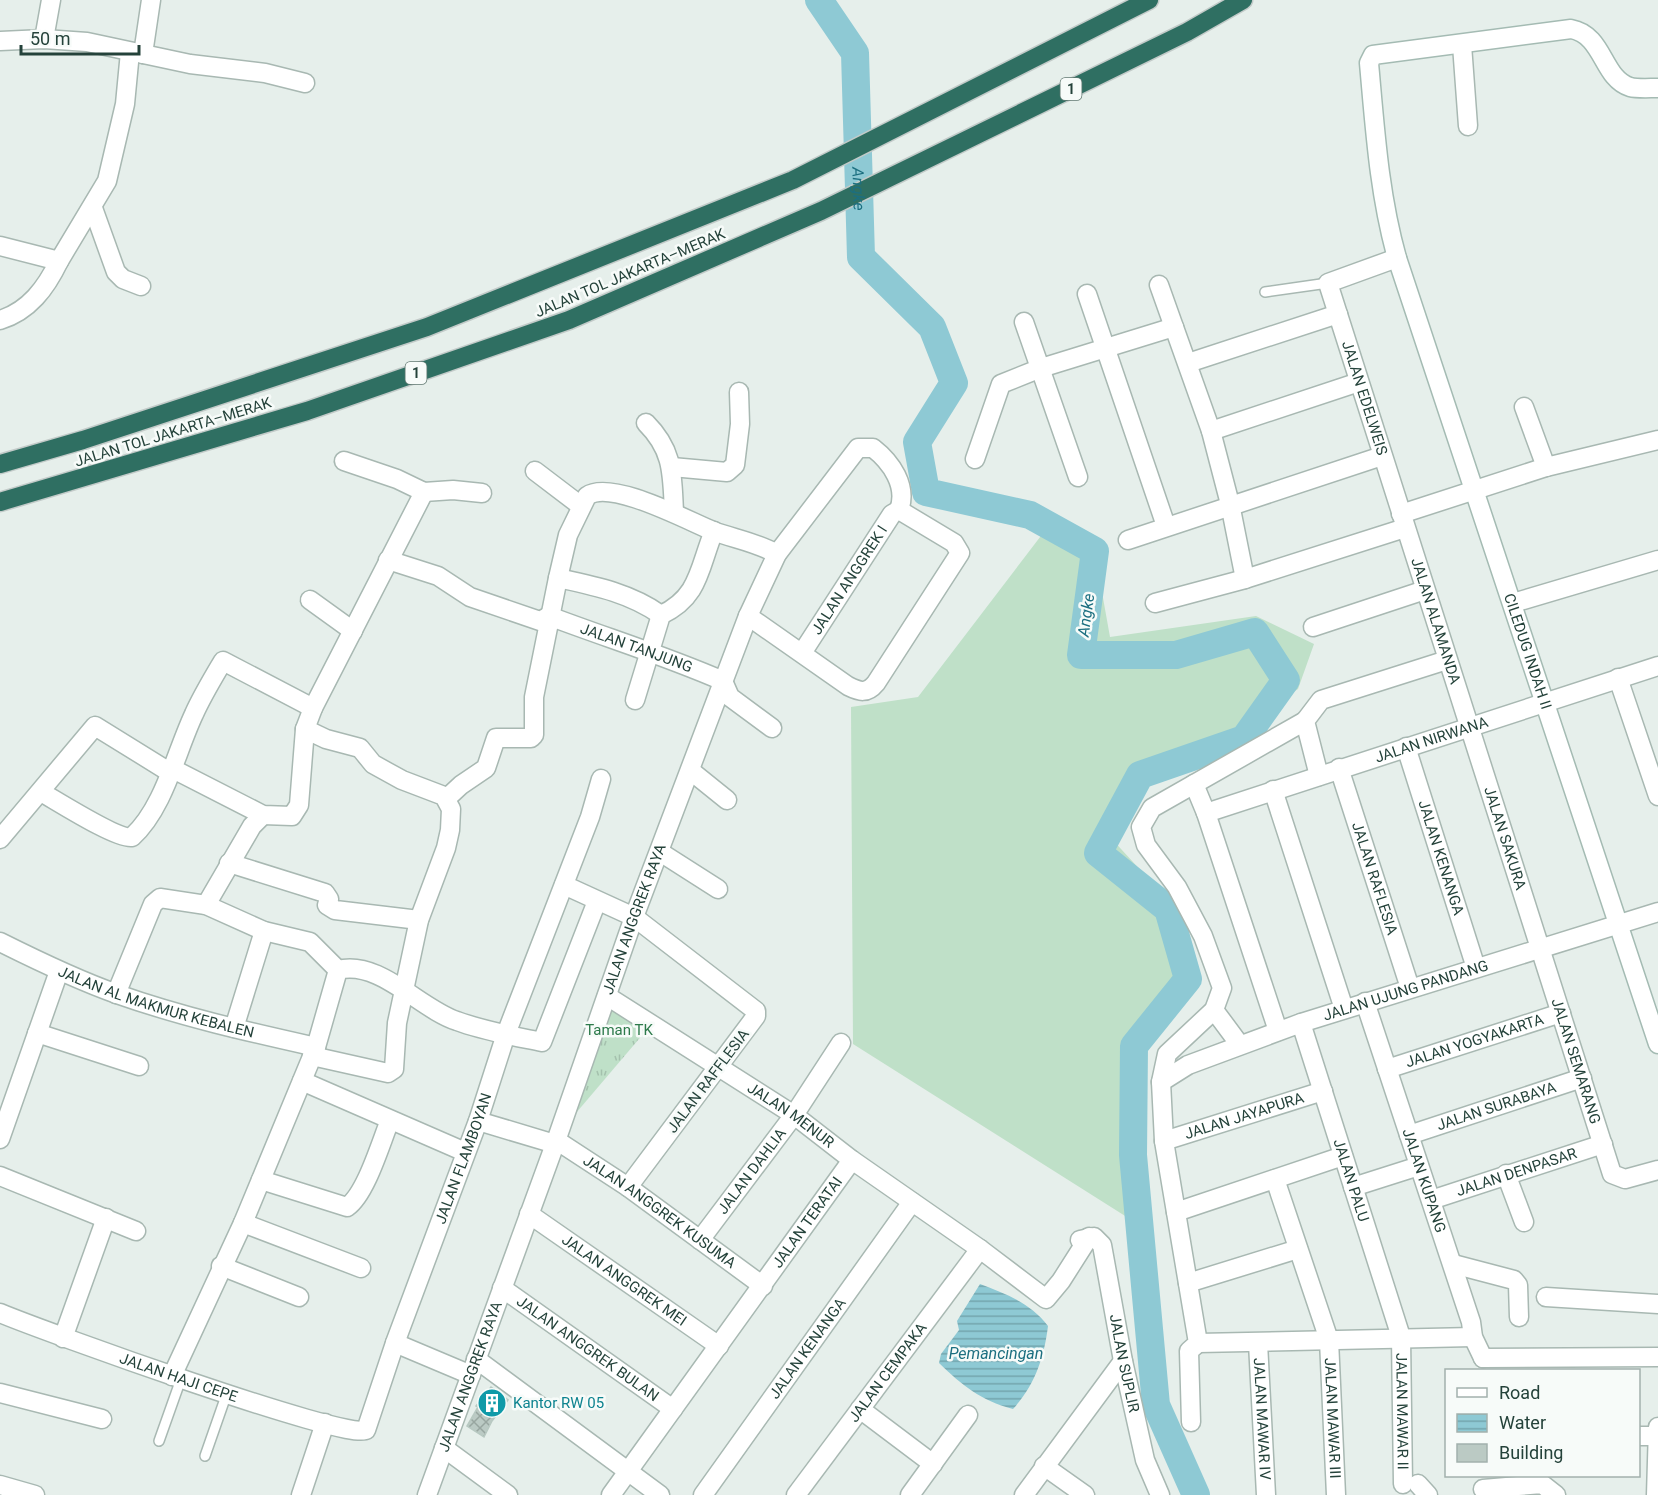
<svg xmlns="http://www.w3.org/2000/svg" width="1658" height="1495" viewBox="0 0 1658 1495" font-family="Roboto,sans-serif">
<defs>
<pattern id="park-tufts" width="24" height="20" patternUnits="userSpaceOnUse" patternTransform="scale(1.5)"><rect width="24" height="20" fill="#bfe0c8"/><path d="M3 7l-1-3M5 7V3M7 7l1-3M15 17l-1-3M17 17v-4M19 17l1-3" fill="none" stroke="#a4c1ad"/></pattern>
<pattern id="water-rules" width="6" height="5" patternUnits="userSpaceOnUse" patternTransform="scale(1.5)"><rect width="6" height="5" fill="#8ec9d4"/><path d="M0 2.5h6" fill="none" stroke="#74a5ad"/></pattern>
<pattern id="building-cross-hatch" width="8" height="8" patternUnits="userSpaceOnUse" patternTransform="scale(1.5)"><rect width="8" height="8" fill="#bbcac4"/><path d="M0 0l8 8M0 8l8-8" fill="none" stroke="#98a6a0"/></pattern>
</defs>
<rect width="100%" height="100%" fill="#e6efeb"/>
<!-- grass -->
<path fill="#bfe0c8" d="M1050 524 1093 542 1110 637 1256 616 1314 644 1298 689 1208 745 1135 778 1110 837 1190 924 1179 980 1127 1036 1141 1226 853 1044 851 707 918 697Z"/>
<!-- park -->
<path fill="url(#park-tufts)" d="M609 999 650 1026 559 1133Z"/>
<!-- water -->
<path fill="url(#water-rules)" d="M980 1284C1006 1294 1031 1303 1048 1326 1044 1358 1035 1385 1013 1409 980 1400 963 1386 939 1363L941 1354 959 1330 957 1321Z"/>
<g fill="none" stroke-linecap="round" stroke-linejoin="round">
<!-- river -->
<path stroke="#8ec9d4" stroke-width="28" id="s1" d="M819 0 855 53 861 257 932 327 954 383 917 442 926 492 1030 515 1095 551 1081 655H1176L1255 632 1286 680 1244 739 1140 775 1098 853 1168 909 1188 979 1134 1046 1133 1155 1156 1405 1196 1495"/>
</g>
<!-- building -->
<path fill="url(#building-cross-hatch)" stroke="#b8c9c2" stroke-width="1.5" d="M491 1387 508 1400 492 1421 484 1437 467 1426 478 1407 476 1406Z"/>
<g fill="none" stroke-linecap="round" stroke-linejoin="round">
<!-- lane casing -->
<g stroke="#a8b8b2" stroke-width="12">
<g id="lane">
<path d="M1265 292 1328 283"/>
<path d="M159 1441 181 1379"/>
<path d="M205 1456 227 1393"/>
</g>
</g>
<!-- street casing -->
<g stroke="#a8b8b2" stroke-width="21">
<g id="street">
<path d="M44 39 51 0"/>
<path d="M0 41 44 39 87 42 190 64 265 73 305 83"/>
<path d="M1462 45 1468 126"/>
<path d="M143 54 151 0"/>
<path d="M93 208 116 272 123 279 141 286"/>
<path d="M0 246 59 261 107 181 125 104 130 52"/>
<path id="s2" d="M1397 258 1328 283 1612 1174 1625 1179 1658 1170"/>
<path d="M1159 285 1211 431 1230 504 1245 579"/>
<path d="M1087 294 1166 526"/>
<path d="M0 320C29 311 46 288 59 261"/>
<path d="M1024 322 1078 477"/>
<path d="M1188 363 1338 314"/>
<path d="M1524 407 1546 467"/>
<path d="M646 423C674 451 672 475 674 512"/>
<path d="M1211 431 1359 382"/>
<path d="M975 459 1001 384 1041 368 1174 327"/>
<path d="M344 461 397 479 424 492 453 490 482 493"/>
<path d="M672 467 727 472 735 465 740 424 739 392"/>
<path d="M535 471 581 506"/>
<path d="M1401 514 1546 467 1658 440"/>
<path d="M1128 540 1382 456"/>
<path d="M388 560 438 576 470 597 540 621 549 616"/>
<path d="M558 578C595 586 630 593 661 615"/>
<path d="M310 600 353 631"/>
<path d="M1155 603 1245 579 1405 528"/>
<path d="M1513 603 1658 560"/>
<path id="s3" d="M549 616C607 638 666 656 723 681L730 697 772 728"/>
<path d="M748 616 848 686C860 692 867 694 876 683L960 553 954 543 899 510"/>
<path d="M1313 627 1425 590"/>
<path id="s4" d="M802 653 892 514 899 510"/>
<path d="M1618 678 1658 796"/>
<path d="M635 700 661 615C700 597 699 567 714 531"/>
<path d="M305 729 326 739 360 748 373 764 402 780 444 796 451 809 450 830 446 848 419 920 397 1023 394 1069 388 1073 312 1056"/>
<path id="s5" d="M1406 747 1476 968"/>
<path id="s6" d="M1339 768 1410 988"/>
<path d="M173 769 263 815 292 816 299 805 305 729 313 708 424 492"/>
<path d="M691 771 727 800"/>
<path d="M1319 776 1305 721 1321 700 1447 660"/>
<path d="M1194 784 1206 813 1278 1031"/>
<path d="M1273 790 1344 1009"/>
<path d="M41 792C57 801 118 840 132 837 164 808 176 752 194 714 202 696 213 678 223 661L313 708"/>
<path d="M447 798 461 785 486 768 496 738H531L534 735V697L558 578 568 535 587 496C611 479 688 521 713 531 735 539 756 542 777 554"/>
<path id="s7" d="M1206 813 1658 666"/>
<path d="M0 839 95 726 171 773"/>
<path d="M660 852 718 889"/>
<path d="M229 863 325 893 329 899 327 905 335 910 419 920"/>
<path d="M564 885 634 917 756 1011V1016L628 1187"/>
<path d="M206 905 252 826 263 815"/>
<path id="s8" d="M0 942C38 961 77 980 117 994 182 1017 249 1032 316 1047"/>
<path d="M116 994 153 904 160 898 206 905 264 931 310 942 338 970"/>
<path id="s9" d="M607 996 794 1115 852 1160 980 1249 1046 1299 1061 1281 1089 1237"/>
<path id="s10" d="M1365 1002 1471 1322 1473 1337 1483 1358"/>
<path d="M1214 1010 1240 1045"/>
<path id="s11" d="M1301 1023 1401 1337 1403 1484"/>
<path d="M234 1028 264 931"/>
<path d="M37 1033 139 1066"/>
<path id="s12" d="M1387 1069 1561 1013"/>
<path d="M302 1081 465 1152"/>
<path id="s13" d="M1161 1082 1188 1065 1301 1023 1658 912"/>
<path d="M478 1121 555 1144"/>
<path id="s14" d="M1409 1135 1582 1078"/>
<path d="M0 1139 59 971"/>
<path id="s15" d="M556 1140 628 1187 763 1286"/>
<path id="s16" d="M1164 1141 1323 1091"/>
<path d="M1506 1174 1524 1222"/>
<path d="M0 1176 136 1231"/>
<path id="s17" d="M1275 1179 1329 1340 1336 1495"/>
<path d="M261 1180 347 1207C366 1194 381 1142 390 1120"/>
<path d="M1353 1187 1419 1166"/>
<path id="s18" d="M1431 1200 1603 1144"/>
<path d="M1176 1212 1343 1156"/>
<path id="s19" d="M529 1214 719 1346"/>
<path d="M243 1223 361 1268"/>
<path id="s20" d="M700 1240 794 1115 841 1043"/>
<path id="s21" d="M1080 1240 1094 1237 1102 1245 1123 1361 1145 1460 1160 1495"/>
<path d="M1453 1264 1514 1280 1518 1285 1519 1317"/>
<path d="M221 1266 299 1297"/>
<path d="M1188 1283 1298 1249"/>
<path id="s22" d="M502 1288 673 1409"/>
<path d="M1546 1297 1658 1304"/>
<path id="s23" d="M0 1313C40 1330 347 1441 366 1430L395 1343 478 1121 506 1034 590 817 601 779"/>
<path d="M63 1338 106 1218"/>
<path d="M395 1343 471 1375"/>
<path d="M1198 1343 1473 1337"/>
<path id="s24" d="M1258 1343 1266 1495"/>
<path d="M1483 1358 1658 1357"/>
<path d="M476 1359 660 1495"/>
<path d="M172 1376 243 1223 316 1047 338 970C379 959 420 1009 457 1021 484 1031 513 1036 542 1042L597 901"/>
<path d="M0 1393 102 1419"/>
<path d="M860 1409 933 1464"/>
<path d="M1191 1422 1189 1351 1198 1343 1164 1141 1161 1082 1167 1054 1214 1010 1222 988 1203 936 1177 887 1146 845 1141 827 1152 808 1305 721"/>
<path d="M1638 1436H1657"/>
<path d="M444 1448 508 1495"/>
<path d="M1044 1466 1085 1495"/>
<path d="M1418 1484 1428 1495"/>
<path d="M0 1485 35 1495"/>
<path d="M1483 1489 1542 1484 1556 1495"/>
<path d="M301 1495 325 1423"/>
<path id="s25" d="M427 1495 555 1144 634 917 748 616 777 554 858 448H873C891 462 908 486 899 510"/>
<path id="s26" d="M611 1495 852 1160"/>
<path id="s27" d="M703 1495 912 1202"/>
<path id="s28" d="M796 1495 980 1249"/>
<path d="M910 1495 968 1415"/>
<path d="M1024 1495 1123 1361"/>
<path d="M1656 1495 1658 1427"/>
</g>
</g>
<!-- secondary casing -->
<g stroke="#a4bbb3" stroke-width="21">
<g id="secondary">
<path id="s29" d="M1658 88C1649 88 1638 89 1630 87 1602 78 1604 35 1571 29L1373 55 1369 63C1375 129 1379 194 1397 258L1658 1044"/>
</g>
</g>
<!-- highway casing -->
<g stroke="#c2cac8" stroke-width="21">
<g id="highway">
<path d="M0 464 83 440 427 327 793 180 1149 0"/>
<path d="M0 502 307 411 569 320 821 211 1187 32 1243 0"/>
</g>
</g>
<!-- lane -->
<use href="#lane" stroke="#fff" stroke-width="9"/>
<!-- street -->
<use href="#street" stroke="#fff" stroke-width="18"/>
<!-- secondary -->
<use href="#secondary" stroke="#fff" stroke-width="18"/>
<!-- highway -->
<use href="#highway" stroke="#2f6f62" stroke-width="18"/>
</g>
<!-- icons -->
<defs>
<g id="building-disc" transform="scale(1.5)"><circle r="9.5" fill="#0f9aa8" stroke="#f7fbf9"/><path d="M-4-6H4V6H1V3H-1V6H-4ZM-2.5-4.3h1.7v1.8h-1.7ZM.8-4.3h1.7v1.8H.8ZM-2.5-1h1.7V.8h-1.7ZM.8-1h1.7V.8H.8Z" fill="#fff"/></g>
</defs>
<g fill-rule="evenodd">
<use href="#building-disc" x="492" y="1403"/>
</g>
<g text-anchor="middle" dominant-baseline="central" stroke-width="5" stroke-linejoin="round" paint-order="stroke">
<!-- shield labels -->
<g fill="#f7fbf9" stroke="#637a73" stroke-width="1.5">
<rect x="1060.5" y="78" width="21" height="22" rx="4.5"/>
<rect x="405.5" y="362" width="21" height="22" rx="4.5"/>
</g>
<g font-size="14" font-weight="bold" fill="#24423a">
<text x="1071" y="89">1</text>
<text x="416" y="373">1</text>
</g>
<!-- street labels -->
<g font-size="15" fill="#24423a" stroke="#f7fbf9">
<text transform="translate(630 273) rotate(-23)">JALAN TOL JAKARTA–MERAK</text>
<text stroke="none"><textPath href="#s2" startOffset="194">JALAN EDELWEIS</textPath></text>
<text transform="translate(173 432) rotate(-17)">JALAN TOL JAKARTA–MERAK</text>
<text stroke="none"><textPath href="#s4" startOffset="87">JALAN ANGGREK I</textPath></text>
<text stroke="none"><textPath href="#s2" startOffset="428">JALAN ALAMANDA</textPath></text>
<text stroke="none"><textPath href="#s3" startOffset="93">JALAN TANJUNG</textPath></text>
<text stroke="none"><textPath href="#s29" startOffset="934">CILEDUG INDAH II</textPath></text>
<text stroke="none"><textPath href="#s7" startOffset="237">JALAN NIRWANA</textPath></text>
<text stroke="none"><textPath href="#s2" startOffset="656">JALAN SAKURA</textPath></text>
<text stroke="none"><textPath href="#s5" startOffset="116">JALAN KENANGA</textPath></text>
<text stroke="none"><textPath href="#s6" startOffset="116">JALAN RAFLESIA</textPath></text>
<text stroke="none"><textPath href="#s25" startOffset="612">JALAN ANGGREK RAYA</textPath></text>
<text stroke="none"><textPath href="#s13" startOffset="262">JALAN UJUNG PANDANG</textPath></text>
<text stroke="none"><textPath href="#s8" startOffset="168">JALAN AL MAKMUR KEBALEN</textPath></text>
<text stroke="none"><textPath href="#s12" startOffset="92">JALAN YOGYAKARTA</textPath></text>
<text stroke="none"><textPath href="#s2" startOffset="890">JALAN SEMARANG</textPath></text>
<text transform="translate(708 1081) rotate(-53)">JALAN RAFFLESIA</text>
<text stroke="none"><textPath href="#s14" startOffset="92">JALAN SURABAYA</textPath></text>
<text stroke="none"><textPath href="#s9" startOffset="219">JALAN MENUR</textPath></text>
<text stroke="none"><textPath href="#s16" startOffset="84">JALAN JAYAPURA</textPath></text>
<text stroke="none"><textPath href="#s23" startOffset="674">JALAN FLAMBOYAN</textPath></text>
<text stroke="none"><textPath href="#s20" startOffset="86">JALAN DAHLIA</textPath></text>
<text stroke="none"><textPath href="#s18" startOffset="90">JALAN DENPASAR</textPath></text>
<text stroke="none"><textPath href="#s11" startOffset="165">JALAN PALU</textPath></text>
<text stroke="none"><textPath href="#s10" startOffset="188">JALAN KUPANG</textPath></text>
<text stroke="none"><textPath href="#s15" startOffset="126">JALAN ANGGREK KUSUMA</textPath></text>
<text stroke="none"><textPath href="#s26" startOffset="336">JALAN TERATAI</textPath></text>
<text stroke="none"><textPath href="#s19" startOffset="116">JALAN ANGGREK MEI</textPath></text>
<text stroke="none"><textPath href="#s22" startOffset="105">JALAN ANGGREK BULAN</textPath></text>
<text stroke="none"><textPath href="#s27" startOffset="180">JALAN KENANGA</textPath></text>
<text stroke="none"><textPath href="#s21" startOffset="146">JALAN SUPLIR</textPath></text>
<text stroke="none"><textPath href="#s28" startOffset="153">JALAN CEMPAKA</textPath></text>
<text stroke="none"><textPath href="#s25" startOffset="126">JALAN ANGGREK RAYA</textPath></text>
<text stroke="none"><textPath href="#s23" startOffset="190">JALAN HAJI CEPE</textPath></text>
<text stroke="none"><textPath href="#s11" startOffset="404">JALAN MAWAR II</textPath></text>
<text stroke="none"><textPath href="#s17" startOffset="248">JALAN MAWAR III</textPath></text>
<text stroke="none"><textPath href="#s24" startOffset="76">JALAN MAWAR IV</textPath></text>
</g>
<!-- park labels -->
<g font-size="15" fill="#2d7a4b" stroke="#f7fbf9">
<text x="619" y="1030">Taman TK</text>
</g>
<!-- culture labels -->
<g font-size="15" fill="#0d838f" stroke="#f7fbf9" text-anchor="start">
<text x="513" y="1403">Kantor RW 05</text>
</g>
<!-- water labels -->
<g font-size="16" font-style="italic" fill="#1c6f80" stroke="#f7fbf9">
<text stroke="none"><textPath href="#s1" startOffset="200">Angke</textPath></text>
<text transform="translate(1086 615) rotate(-82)">Angke</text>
<text x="996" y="1353">Pemancingan</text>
</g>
</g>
<!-- legend -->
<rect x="1445" y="1369" width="195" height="108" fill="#f7fbf9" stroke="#a3b1ad" stroke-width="1.5"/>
<rect x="1457" y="1388" width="30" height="9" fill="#ffffff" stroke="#a3b1ad" stroke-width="1.5"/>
<text x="1499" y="1399" font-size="18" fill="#24423a">Road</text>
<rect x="1457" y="1414" width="30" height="18" fill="url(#water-rules)" stroke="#a3b1ad" stroke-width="1.5"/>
<text x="1499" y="1429" font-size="18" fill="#24423a">Water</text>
<rect x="1457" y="1444" width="30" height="18" fill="#bbcac4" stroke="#a3b1ad" stroke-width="1.5"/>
<text x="1499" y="1459" font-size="18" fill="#24423a">Building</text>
<!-- scale -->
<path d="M21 45v9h118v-9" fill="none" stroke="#24423a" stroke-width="3"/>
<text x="30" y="45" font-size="18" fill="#24423a" stroke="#f7fbf9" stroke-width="4.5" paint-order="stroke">50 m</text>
</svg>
